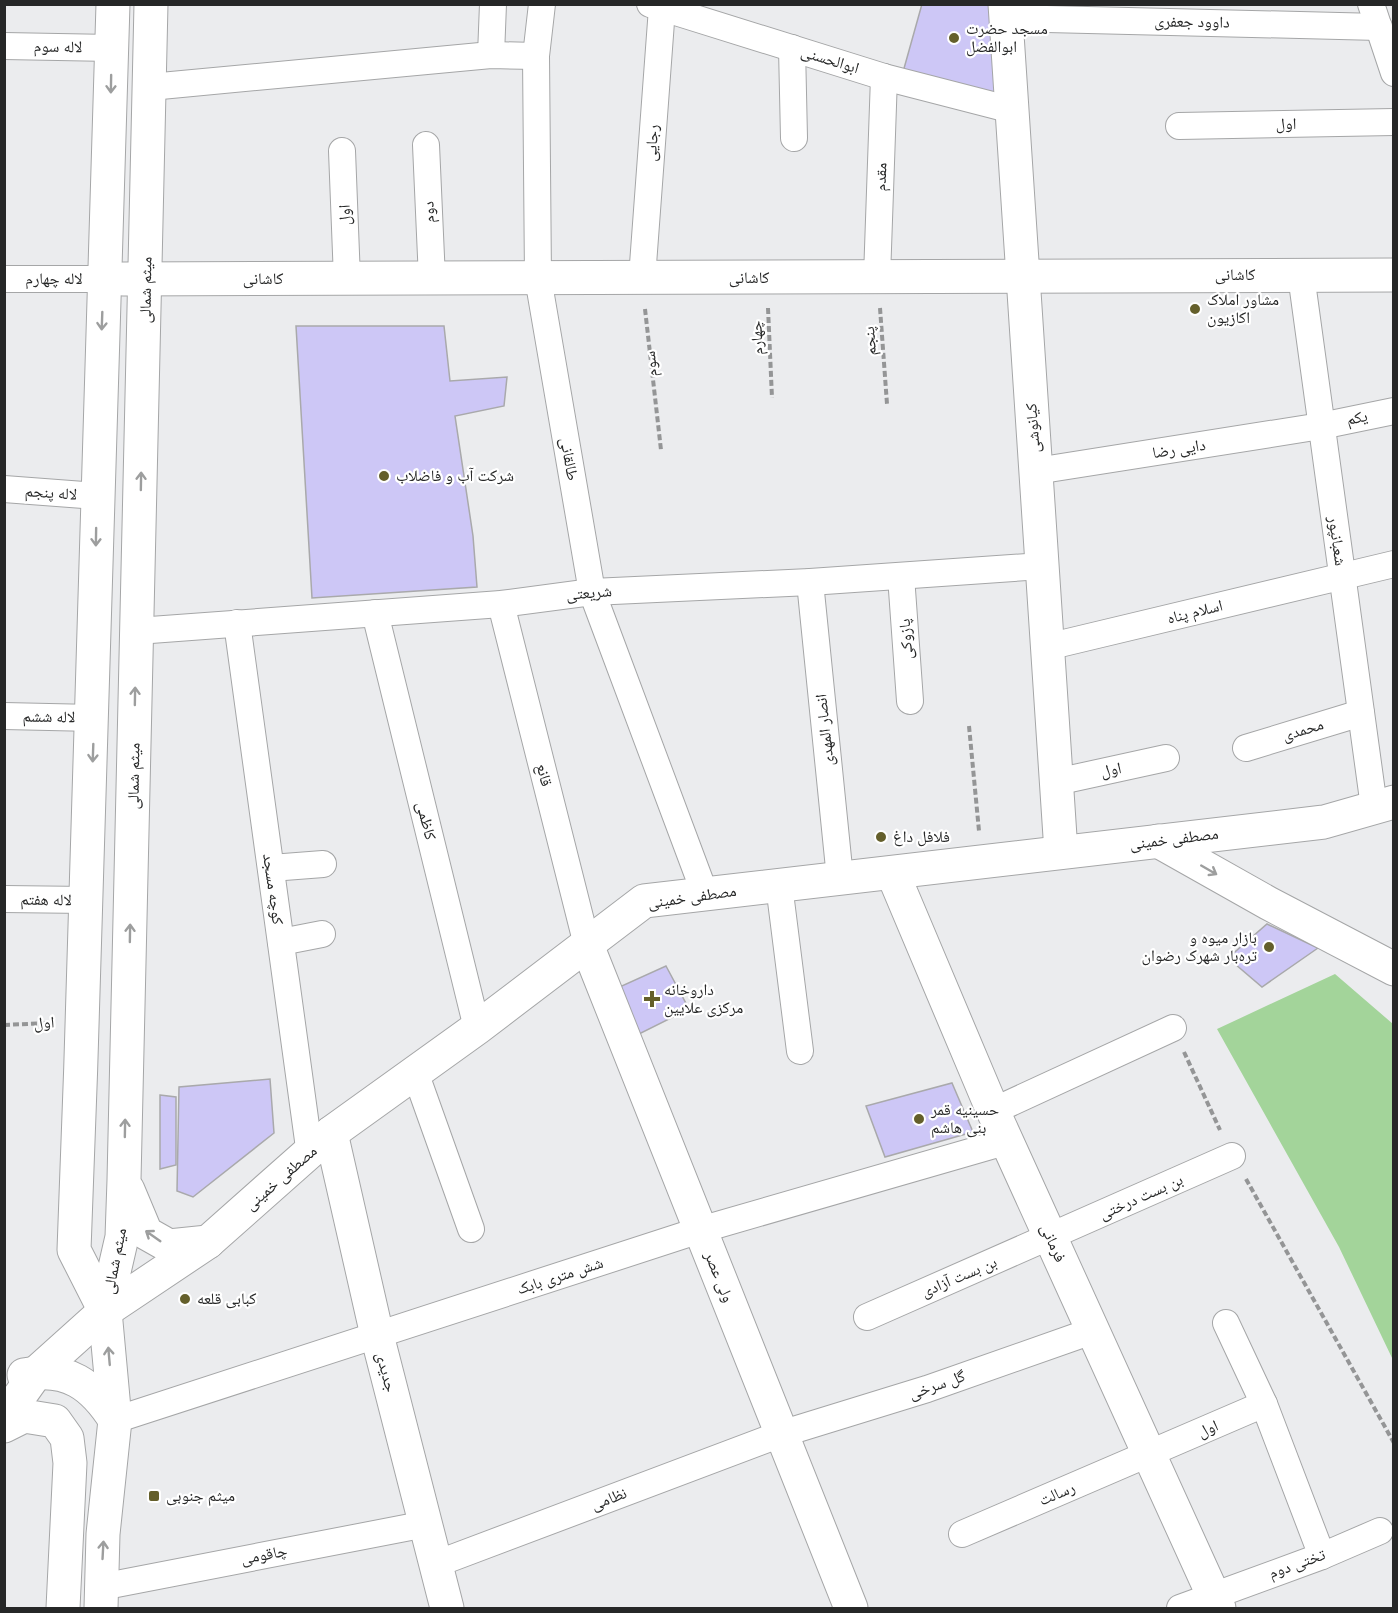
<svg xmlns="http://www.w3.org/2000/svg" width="1398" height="1613" viewBox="0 0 1398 1613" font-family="'Nunito Sans','Noto Naskh Arabic',sans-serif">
<rect width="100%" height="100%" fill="#ebecee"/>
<!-- green -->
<path fill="#a3d49a" d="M1335 974 1393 1024V1360L1339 1247 1217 1029Z"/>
<!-- building -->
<g fill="#cdc7f6" stroke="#a9a9ab" stroke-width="1.5">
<path d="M922 4H994L1000 97 903 72Z"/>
<path d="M296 326H444L450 381 507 377 504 406 455 416 473 536 477 587 312 598Z"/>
<path d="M1267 924 1318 948 1262 987 1228 958Z"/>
<path d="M666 966 689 1009 639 1034 615 989Z"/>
<path d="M270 1079 274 1133 193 1197 177 1191 179 1087Z"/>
<path d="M952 1083 973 1132 885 1157 866 1106Z"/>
<path d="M160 1095 176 1097V1165L160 1169Z"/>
</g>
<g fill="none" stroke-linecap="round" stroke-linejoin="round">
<!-- street casing -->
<g stroke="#a5a6a7" stroke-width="28">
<g id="street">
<path d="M542 4 536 56 538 278 592 592 705 894"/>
<path d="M650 4 884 77 1012 110"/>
<path d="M1371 4 1394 73"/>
<path d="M1006 18 1379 27"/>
<path d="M4 46 112 48"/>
<path d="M792 48 794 138"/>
<path d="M491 55 493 4"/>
<path d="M150 87 491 55 536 56"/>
<path d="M1179 126 1394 122"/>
<path d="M426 145 432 279"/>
<path d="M342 151 347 279"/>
<path d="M1301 275 1374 807"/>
<path d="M877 277 884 77"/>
<path d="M642 278 662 8"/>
<path d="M4 279H104"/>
<path d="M1036 471 1321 426 1394 411"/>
<path d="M4 489 97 496"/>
<path d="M901 576 910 701"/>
<path d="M810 582 840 878"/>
<path d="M501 604 587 945"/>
<path d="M375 613 477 1028"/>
<path d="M237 623 310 1155"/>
<path d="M137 631 501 604 592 592 810 582 1042 566"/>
<path d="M1047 647 1394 564"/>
<path d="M4 716 94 718"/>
<path d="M1246 748 1361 713"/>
<path d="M1056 782 1166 758"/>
<path d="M271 868 323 864"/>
<path d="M779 885 800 1051"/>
<path d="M4 899 87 900"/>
<path d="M281 942 322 934"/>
<path d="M415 1072 471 1229"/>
<path d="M993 1111 1173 1028"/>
<path d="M867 1317 1232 1156"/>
<path d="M1226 1323 1264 1404 1322 1556"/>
<path d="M115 1420 700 1230 1008 1141"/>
<path d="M962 1534 1264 1404"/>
<path d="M436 1564 781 1434 927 1389 1092 1331"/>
<path d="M101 1587 426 1524"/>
<path d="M1180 1608 1322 1556 1380 1531"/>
</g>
</g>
<!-- secondary casing -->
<g stroke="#a5a6a7" stroke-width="35">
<g id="secondary">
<path d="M1005 4 1061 852"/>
<path d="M123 279 1394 275"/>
<path d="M1158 841 1268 903 1394 969"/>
<path d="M893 874 993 1111 1219 1608"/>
<path d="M587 945 851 1608"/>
<path d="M331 1133 377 1335 447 1608"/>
<path d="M128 1190 146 1233 169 1246 208 1242"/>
<path d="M105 1311 74 1250C90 835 101 420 113 4"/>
<path d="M24 1375C67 1366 93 1385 115 1420"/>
<path d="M4 1418 36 1373 105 1311 208 1242 331 1133 477 1028 644 901 1324 822 1394 802"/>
<path d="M4 1426 24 1416 55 1421 67 1438 70 1463 63 1608"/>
<path d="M101 1608 103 1534 115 1420 105 1311 122 1237 124 1180 151 4"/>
</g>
</g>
<!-- path -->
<g stroke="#949596" stroke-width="4" stroke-dasharray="6 3" stroke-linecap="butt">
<path d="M768 308 772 398"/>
<path d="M880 308 887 404"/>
<path d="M645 309 661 450"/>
<path d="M969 726 979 831"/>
<path d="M4 1025 49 1023"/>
<path d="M1184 1052 1220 1130"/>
<path d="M1246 1179 1394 1443"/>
</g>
<!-- street -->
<use href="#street" stroke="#fff" stroke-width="26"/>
<!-- secondary -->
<use href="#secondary" stroke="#fff" stroke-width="33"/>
</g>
<!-- one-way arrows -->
<defs><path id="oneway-shaft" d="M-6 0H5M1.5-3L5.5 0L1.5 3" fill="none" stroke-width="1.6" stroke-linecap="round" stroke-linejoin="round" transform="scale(1.5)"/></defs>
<g stroke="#9d9e9e">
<use href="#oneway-shaft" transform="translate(111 84) rotate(91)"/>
<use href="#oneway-shaft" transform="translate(102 321) rotate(92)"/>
<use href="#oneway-shaft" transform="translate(141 481) rotate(-89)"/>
<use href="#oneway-shaft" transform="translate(96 537) rotate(91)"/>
<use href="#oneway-shaft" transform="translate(135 696) rotate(-89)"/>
<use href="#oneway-shaft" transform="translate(93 753) rotate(92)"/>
<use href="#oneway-shaft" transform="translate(1209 870) rotate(30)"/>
<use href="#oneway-shaft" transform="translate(130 933) rotate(-89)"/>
<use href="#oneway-shaft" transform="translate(125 1128) rotate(-89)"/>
<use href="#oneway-shaft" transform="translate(153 1236) rotate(-145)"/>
<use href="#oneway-shaft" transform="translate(109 1356) rotate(-95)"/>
<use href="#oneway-shaft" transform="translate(103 1550) rotate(-87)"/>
</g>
<!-- markers -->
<g fill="#645f2b" stroke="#fff" stroke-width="2">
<circle cx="954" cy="38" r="6"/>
<circle cx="1195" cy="309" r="6"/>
<circle cx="384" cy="476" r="6"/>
<circle cx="881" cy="837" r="6"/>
<circle cx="1269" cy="947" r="6"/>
<path d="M649 990h6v6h6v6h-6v6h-6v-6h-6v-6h6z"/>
<circle cx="919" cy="1119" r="6"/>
<circle cx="185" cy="1299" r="6"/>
<rect x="148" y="1490" width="12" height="12" rx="3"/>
</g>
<g text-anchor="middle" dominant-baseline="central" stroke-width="4.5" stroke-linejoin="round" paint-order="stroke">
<!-- street labels -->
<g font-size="16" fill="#262727" stroke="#fff">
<text transform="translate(1192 22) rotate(1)">داوود جعفری</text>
<text transform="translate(58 47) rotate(1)">لاله سوم</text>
<text transform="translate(830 60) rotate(17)">ابوالحسنی</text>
<text transform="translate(1286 124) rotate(-1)">اول</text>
<text transform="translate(652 143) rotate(-86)">رجایی</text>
<text transform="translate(881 177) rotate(-88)">مقدم</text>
<text transform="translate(429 212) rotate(-93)">دوم</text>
<text transform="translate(345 215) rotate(-92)">اول</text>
<text x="1235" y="275">کاشانی</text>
<text x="749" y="278">کاشانی</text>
<text x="54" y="279">لاله چهارم</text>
<text x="263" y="279">کاشانی</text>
<text transform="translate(146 290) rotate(-89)">میثم شمالی</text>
<text transform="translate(757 338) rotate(-93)">چهارم</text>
<text transform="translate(870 341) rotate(-94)">پنجم</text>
<text transform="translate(651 364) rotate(-96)">سوم</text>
<text transform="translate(1357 418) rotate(-12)">یکم</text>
<text transform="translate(1033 428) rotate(-94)">کیانوشی</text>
<text transform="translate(1179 449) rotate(-9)">دایی رضا</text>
<text transform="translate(569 459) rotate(80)">طالقانی</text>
<text transform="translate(51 493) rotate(4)">لاله پنجم</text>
<text transform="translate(1337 541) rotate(82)">شعبانپور</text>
<text transform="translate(589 593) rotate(-5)">شریعتی</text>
<text transform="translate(1195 612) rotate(-14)">اسلام پناه</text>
<text transform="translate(906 639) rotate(-94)">پازوکی</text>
<text transform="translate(49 717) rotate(1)">لاله ششم</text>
<text transform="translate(825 730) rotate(-96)">انصار المهدی</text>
<text transform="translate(1303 730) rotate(-17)">محمدی</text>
<text transform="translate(1111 770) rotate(-12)">اول</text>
<text transform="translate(544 775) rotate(76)">قانع</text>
<text transform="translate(134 776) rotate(-89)">میثم شمالی</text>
<text transform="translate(426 821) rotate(76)">کاظمی</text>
<text transform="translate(1174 839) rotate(-7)">مصطفی خمینی</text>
<text transform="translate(273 889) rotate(82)">کوچه مسجد</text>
<text transform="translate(692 897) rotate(-8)">مصطفی خمینی</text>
<text transform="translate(46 900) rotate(1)">لاله هفتم</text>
<text transform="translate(44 1023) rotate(-4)">اول</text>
<text transform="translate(281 1178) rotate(-41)">مصطفی خمینی</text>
<text transform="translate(1141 1197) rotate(-24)">بن بست درختی</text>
<text transform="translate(1053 1243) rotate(66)">فرمانی</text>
<text transform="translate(115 1261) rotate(-79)">میثم شمالی</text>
<text transform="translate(560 1276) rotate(-18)">شش متری بابک</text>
<text transform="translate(719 1277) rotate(68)">ولی عصر</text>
<text transform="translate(959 1277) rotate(-23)">بن بست آزادی</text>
<text transform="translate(386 1372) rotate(75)">جدیدی</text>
<text transform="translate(937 1385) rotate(-19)">گل سرخی</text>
<text transform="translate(1208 1429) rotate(-24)">اول</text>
<text transform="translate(1057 1494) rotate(-23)">رسالت</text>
<text transform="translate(609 1499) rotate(-21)">نظامی</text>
<text transform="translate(264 1555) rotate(-11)">چاقومی</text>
<text transform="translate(1297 1564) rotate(-20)">تختی دوم</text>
</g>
<!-- poi labels -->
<g font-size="16" fill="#262727" stroke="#fff" text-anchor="start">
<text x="966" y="29">مسجد حضرت<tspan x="966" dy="18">ابوالفضل</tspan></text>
<text x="1207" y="300">مشاور املاک<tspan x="1207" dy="18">اکازیون</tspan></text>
<text x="396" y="476">شرکت آب و فاضلاب</text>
<text x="893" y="837">فلافل داغ</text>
<text x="1257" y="938" text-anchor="end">بازار میوه و<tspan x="1257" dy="18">تره‌بار شهرک رضوان</tspan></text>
<text x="664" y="990">داروخانه<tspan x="664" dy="18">مرکزی علایین</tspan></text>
<text x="931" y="1110">حسینیه قمر<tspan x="931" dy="18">بنی هاشم</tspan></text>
<text x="197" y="1299">کبابی قلعه</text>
<text x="166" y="1496">میثم جنوبی</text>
</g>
</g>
<!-- border -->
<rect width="1398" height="1613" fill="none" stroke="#262727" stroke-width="12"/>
</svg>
